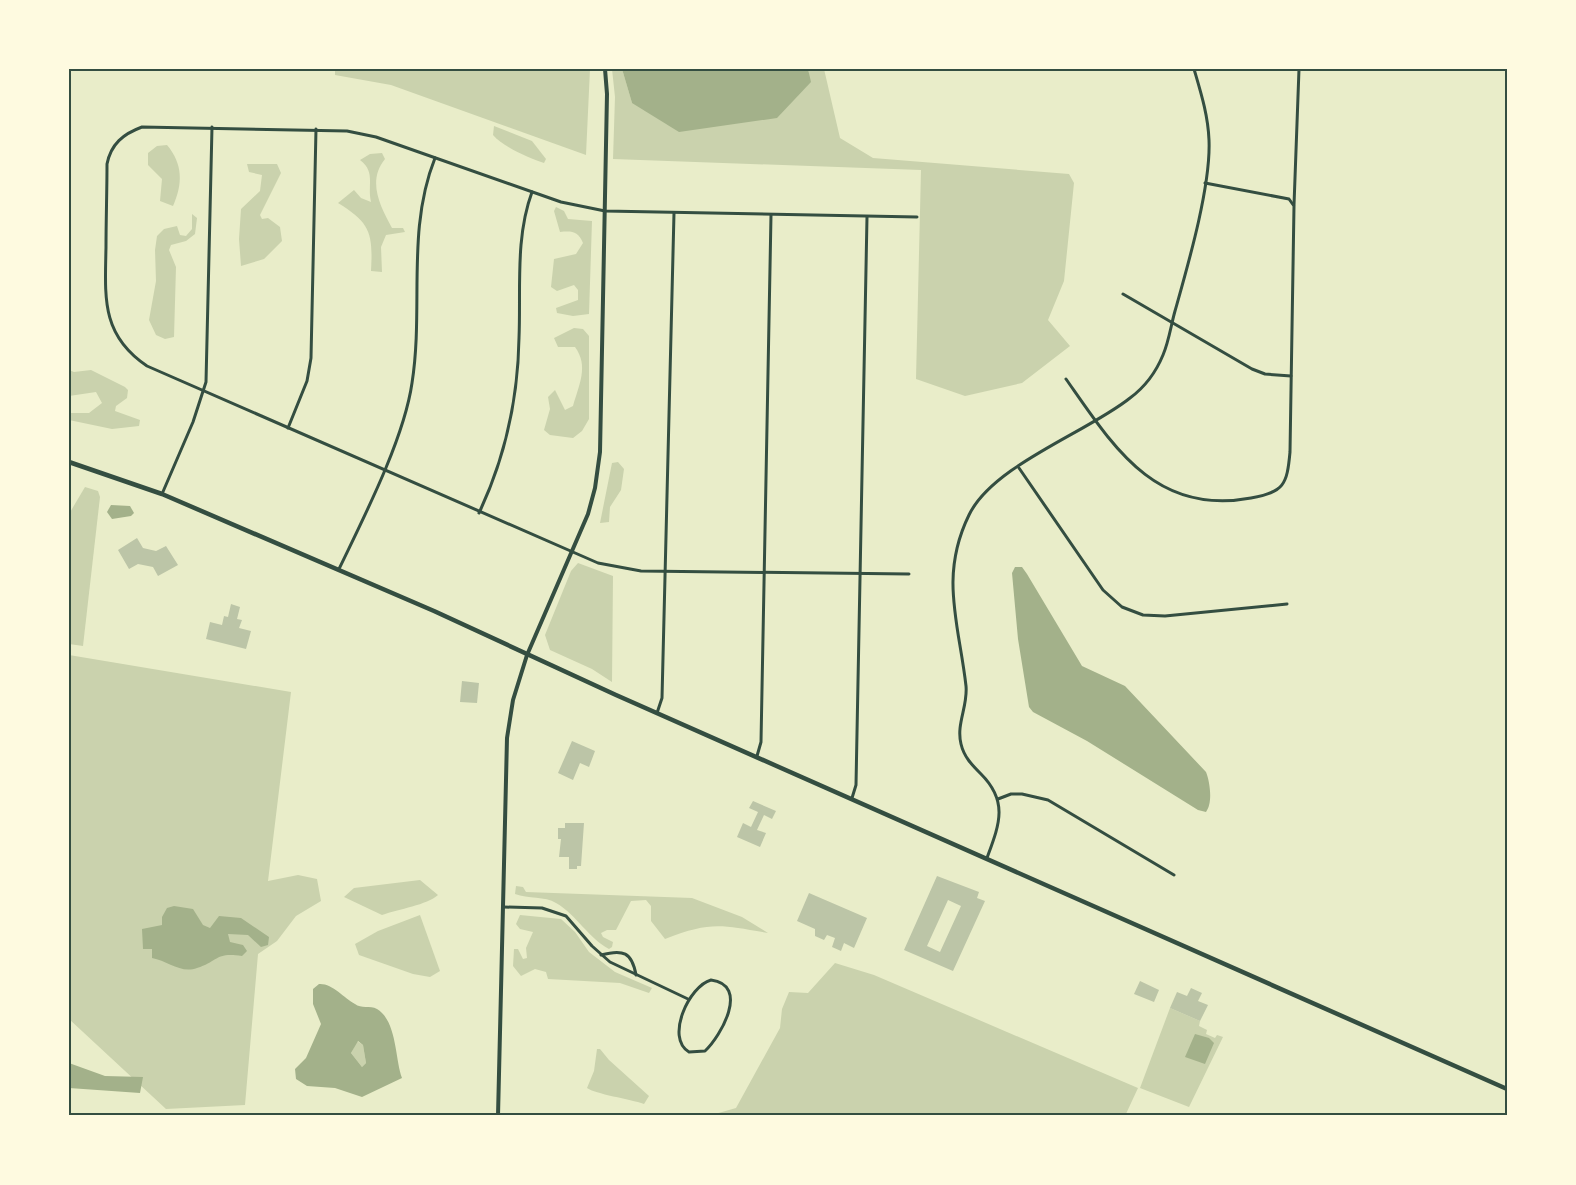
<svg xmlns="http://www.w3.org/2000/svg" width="1576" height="1185" viewBox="0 0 1576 1185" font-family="Mulish,sans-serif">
<rect width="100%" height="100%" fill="#e9edc9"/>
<!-- green -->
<g fill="#cad2ad">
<path d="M335 69H590L586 155 391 85 335 75Z"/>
<path d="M612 69H622L632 103 810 83 808 69H824L840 138 873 158 1069 174 1074 183 1064 281 1048 320 1070 346 1022 383 965 396 916 379 921 170 613 159 615 97Z"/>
<path d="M494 126 532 141 546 159 544 163C530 159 502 146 493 135Z"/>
<path d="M167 145C183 164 183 184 173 206L160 201 162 179 148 165V153L157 146Z"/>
<path d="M382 153 385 159C367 181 380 206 392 228H403L405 232 386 235 381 247 382 272 371 271C373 234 371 223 338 203L354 190 361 198 371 202C367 185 376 172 360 160L370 154Z"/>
<path d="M247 164H277L281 173 260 215 262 219 268 218 280 227 282 241 264 259 241 266 239 239 241 209 260 191 262 175 249 172Z"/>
<path d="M556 207 564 211 568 219 592 221 589 314 573 316 557 313 556 308 578 300V290L574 285 557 291 551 287 554 259 576 254 583 243C578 231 572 231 560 232L554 211Z"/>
<path d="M192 214 197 218 195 234 186 241 171 245 169 250 176 267 174 337 165 339 156 335 149 320 156 281 155 250 157 236 164 229 177 226 180 235 186 236 192 229Z"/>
<path d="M574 328 583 329 589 336V419L582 431 573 438 550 435 544 430 550 409 548 397 555 390 565 410 573 406C579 385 589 366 575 347H558L554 338Z"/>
<path d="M69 370 74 372 91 370 125 387 128 390 127 398 116 406 115 411 140 420 139 426 112 429 69 420V413H89L102 403 96 392 69 396Z"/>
<path d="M618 462 624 469 621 490 610 507 609 522 600 523 612 463Z"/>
<path d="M85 487 98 491 100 497 83 646 69 644V514Z"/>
<path d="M578 563 613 576 612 682 592 669 550 650 545 635 571 571Z"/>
<path d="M69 655 291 692 268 881 298 875 317 879 321 901 296 916 277 941 258 954 245 1105 166 1109 69 1019Z"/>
<path d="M420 880 438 895C427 905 399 909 382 915L344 897 354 888Z"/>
<path d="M516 886 523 887 526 892 692 898 742 917 768 933C721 925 711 921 665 939L651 921V906L646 900 631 901 616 930H607L601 933 603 937 613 942 612 947 609 949C588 938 577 915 556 903 545 896 528 899 515 894Z"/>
<path d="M420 915 440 971 430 977 413 974 359 955 355 944 378 931Z"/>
<path d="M520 915 561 919 575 932 589 952 615 972 652 988 649 993 620 983 548 979 546 972 535 969 521 976 513 966 514 949H518L523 959 527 958 526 948 533 932 520 929 516 924Z"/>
<path d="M835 963 874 975 1138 1088 1125 1116H708L736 1108 780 1028 782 1009 789 992 808 993Z"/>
<path d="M1170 1008 1200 1021 1199 1026 1207 1030 1206 1034 1215 1038 1217 1035 1223 1037 1189 1107 1140 1088Z"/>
<path d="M357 1041 363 1045 366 1063 362 1067 351 1053Z"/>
<path d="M597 1049H600L609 1060 649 1096 644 1104C630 1099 595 1094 587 1088L594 1071Z"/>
</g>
<!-- water -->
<g fill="#a3b18a" fill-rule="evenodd">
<path d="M622 69H808L811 82 777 118 679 132 632 103Z"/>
<path d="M111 505 130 506 134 513 131 516 112 519 107 512Z"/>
<path d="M1015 567H1022L1027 574 1082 666 1125 686 1206 772C1210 782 1213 803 1206 812L1198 810 1087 741 1033 712 1029 707 1018 639 1012 573Z"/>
<path d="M174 906 193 909 203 925 210 928 219 916 241 918 269 937 268 945 261 947 248 935 228 934 230 942 243 945 247 951 242 956C215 952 219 961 197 968 181 974 168 961 152 958V949H143L142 929 162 925V917L167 908Z"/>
<path d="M319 984C332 983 344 998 355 1004 361 1009 370 1005 377 1009 397 1021 395 1059 402 1078L362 1097 335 1088 307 1086 296 1079 295 1069 306 1058 321 1024 313 1004V989ZM358 1041 363 1045 366 1063 362 1067 351 1053Z"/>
<path d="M1195 1034 1209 1038 1214 1043 1205 1064 1185 1057Z"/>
<path d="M69 1063 105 1076 143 1077 140 1093 69 1088Z"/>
</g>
<!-- building -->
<g fill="#bcc5a7" fill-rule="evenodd">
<path d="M137 538 143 548 156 551 166 546 178 565 158 576 153 567 138 564 129 569 118 550Z"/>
<path d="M231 604 240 607 237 619 242 620 239 628 251 631 246 649 206 639 210 622 222 625 224 616 228 617Z"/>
<path d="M462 681 479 683 477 703 460 702Z"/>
<path d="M572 741 595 751 589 767 580 763 573 780 558 773Z"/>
<path d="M753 801 776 811 772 819 764 815 757 830 766 833 760 847 737 837 743 823 751 827 758 812 749 808Z"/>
<path d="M565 823H584L581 866H577V869H569V857H559L561 839H558V828H565Z"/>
<path d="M937 876 979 892 977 898 985 901 953 971 904 950ZM948 900 961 906 940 952 927 946Z"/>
<path d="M809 893 867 918 854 948 844 943 841 951 832 947 835 938 827 935 824 940 815 936V929L797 921Z"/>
<path d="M1140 981 1159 990 1154 1002 1134 994Z"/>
<path d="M1191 988 1202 993 1198 1001 1208 1005 1200 1021 1170 1008 1177 992 1187 996Z"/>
</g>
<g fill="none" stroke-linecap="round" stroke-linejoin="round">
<!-- minor -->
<g stroke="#344e41" stroke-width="3">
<path d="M1294 205 1299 69"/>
<path d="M1123 294 1252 369 1265 374 1291 376"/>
<path d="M1066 379C1113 446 1155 516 1251 498 1284 492 1287 485 1290 452L1294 206 1289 199 1205 183"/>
<path d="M288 428 307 381 311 358 316 129"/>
<path d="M1019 468 1103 590 1122 607 1143 615 1165 616 1287 604"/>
<path d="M162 494 193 422 206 382 212 127"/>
<path d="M479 513C505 458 518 399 519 338 521 290 515 238 532 192"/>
<path d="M339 569C364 517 404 439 412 383 424 307 406 231 435 158"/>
<path d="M909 574 641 571 598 563 147 366C101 335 105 298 106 247 106 219 107 192 107 164 111 144 123 134 142 127L347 131 376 137 561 202 605 211 917 217"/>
<path d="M657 713 662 698 674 213"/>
<path d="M757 756 761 742 771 215"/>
<path d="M852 798 856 785 867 217"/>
<path d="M998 799 1011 794H1022L1048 800 1174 875"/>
<path d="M987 858C999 825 1009 802 981 774 972 765 964 757 961 744 956 724 968 706 966 686 959 624 939 576 969 515 993 465 1088 432 1130 398 1145 387 1156 372 1163 355 1169 341 1171 325 1175 311 1188 265 1211 186 1209 140 1208 115 1201 93 1194 69"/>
<path d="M504 907 542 908 566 916 592 946 610 962 688 999"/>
<path d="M601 955C623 949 632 952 636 975"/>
<path d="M711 980C750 985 721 1036 705 1051L689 1052C665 1038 689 986 711 980Z"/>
</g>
<!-- tertiary -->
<path stroke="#344e41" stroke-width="4" d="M498 1116 507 738 513 700 527 655 588 514 595 488 600 452 607 94 605 69"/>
<!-- secondary -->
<path stroke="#344e41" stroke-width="4.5" d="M69 462 162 494 434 611 616 695 1507 1089"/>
</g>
<!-- border -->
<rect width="1576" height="1185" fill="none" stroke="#fefae0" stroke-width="141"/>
<rect x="70" y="70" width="1436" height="1044" fill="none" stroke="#344e41" stroke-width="2"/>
</svg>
